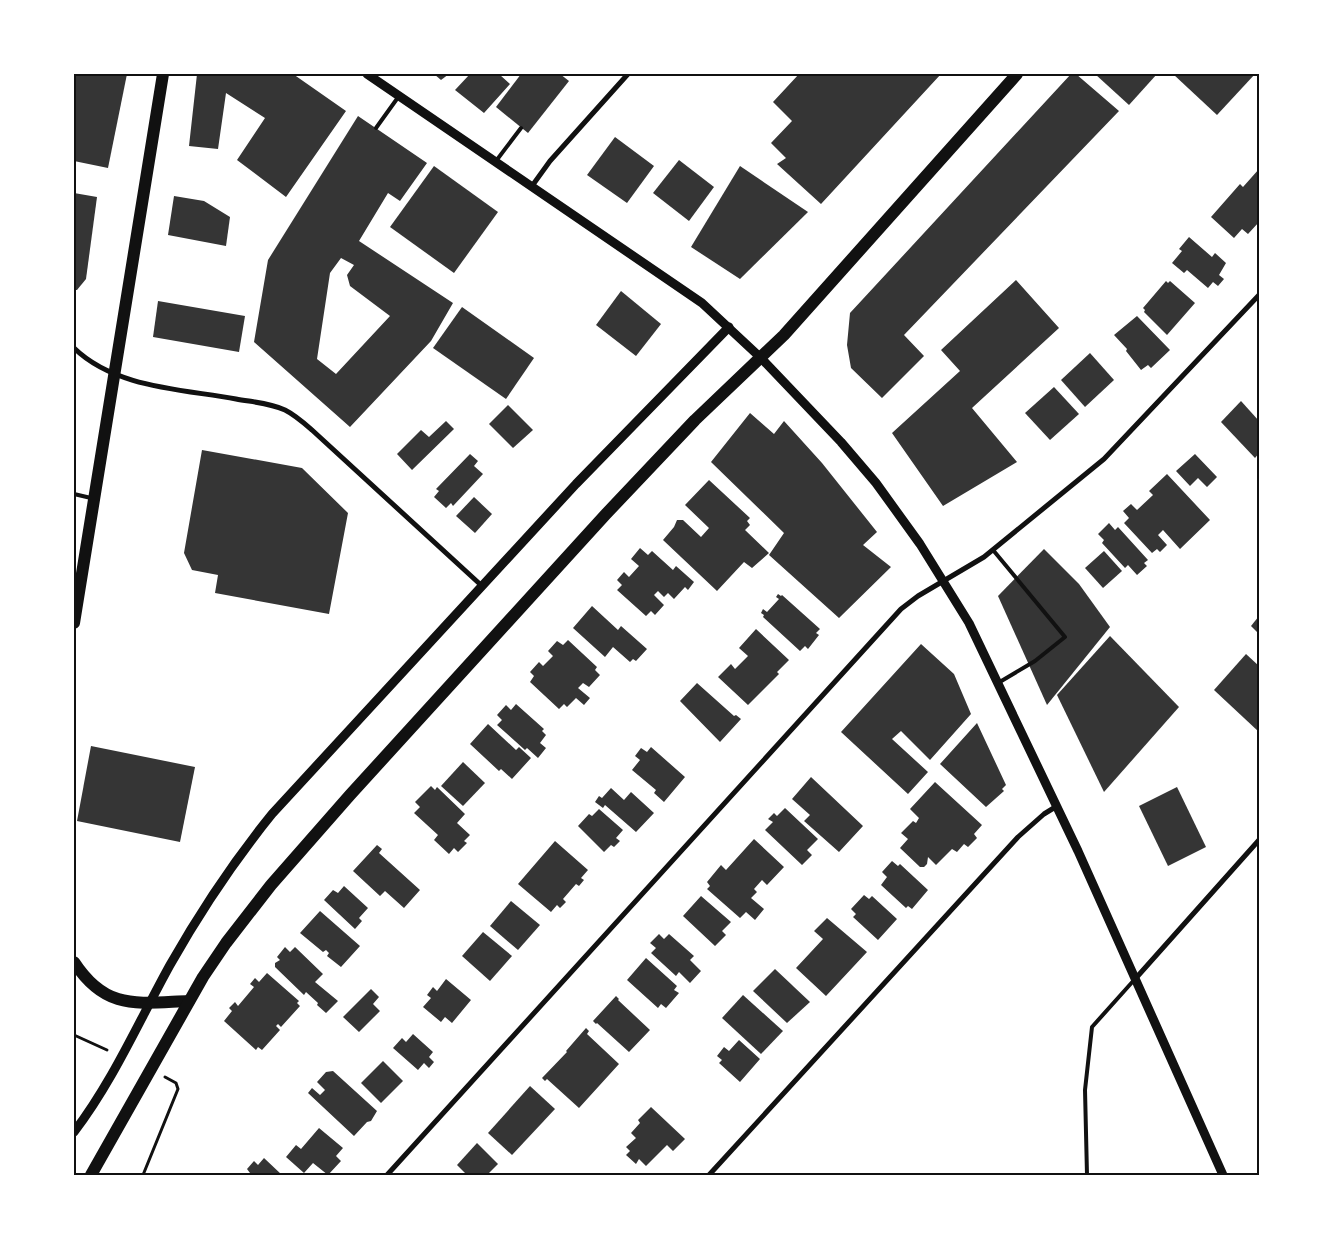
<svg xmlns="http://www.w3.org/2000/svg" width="1333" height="1249" viewBox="0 0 1333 1249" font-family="'Zilla Slab',serif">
<rect width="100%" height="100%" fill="#fff"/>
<!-- building -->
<g fill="#353535" fill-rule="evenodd">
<path d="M74 74H127L108 168 74 161Z"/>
<path d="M197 74H293L346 111 286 197 237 160 265 118 226 93 218 149 189 146Z"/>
<path d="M434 74H449L441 80Z"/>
<path d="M470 74H501L500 75 510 84 484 113 455 90Z"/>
<path d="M521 74H560L569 81 528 133 496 107Z"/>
<path d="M799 74H941L821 204 777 164 786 158 771 143 792 121 773 102Z"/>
<path d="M1071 74H1076L1119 111 904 335 924 356 882 398 851 368 847 345 850 313Z"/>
<path d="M1095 74H1157L1129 105Z"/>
<path d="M1173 74H1255L1217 115Z"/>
<path d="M358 116 427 163 400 201 388 193 359 241 453 303 431 341 350 427 254 342 268 260ZM341 258 354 265 347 275 350 286 390 316 336 374 317 359 330 273Z"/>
<path d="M615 137 654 166 627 203 587 175Z"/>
<path d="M679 160 714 187 689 221 653 193Z"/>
<path d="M434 166 498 212 454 273 390 227Z"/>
<path d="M740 166 808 212 740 279 691 247Z"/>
<path d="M1259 169V222L1248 234 1242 229 1234 238 1211 217 1240 184 1243 187Z"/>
<path d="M74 193 97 197 86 279 77 290H74Z"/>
<path d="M174 196 204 201 230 217 226 246 168 235Z"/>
<path d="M1189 237 1212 257 1215 253 1226 263 1219 275 1224 279 1218 286 1213 282 1208 288 1187 270 1184 273 1172 263 1182 251 1179 249Z"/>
<path d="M1016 280 1059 328 972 408 1017 462 943 506 892 433 960 371 941 350Z"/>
<path d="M1166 281 1168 283 1170 281 1195 303 1167 335 1144 312 1145 310 1143 308Z"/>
<path d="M621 291 661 324 636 356 596 325Z"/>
<path d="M158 301 245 316 239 352 153 337Z"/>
<path d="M462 307 534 358 506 399 433 348Z"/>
<path d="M1137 316 1170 350 1151 368 1148 365 1141 370 1126 351 1127 349 1114 335Z"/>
<path d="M1090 353 1114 380 1085 407 1061 380Z"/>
<path d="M1054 387 1079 414 1050 440 1025 413Z"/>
<path d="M1241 401 1259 421V453L1255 458 1221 422Z"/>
<path d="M508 405 533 430 513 448 489 424Z"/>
<path d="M750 413 774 434 784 421 822 463 877 532 863 545 891 567 839 618 769 555 784 533 711 462Z"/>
<path d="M446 421 454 429 412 470 397 454 421 430 429 437Z"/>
<path d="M202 450 302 468 348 513 329 614 215 593 218 575 192 570 184 553Z"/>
<path d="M470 454 478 461 474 466 483 474 453 506 451 503 446 508 434 497 439 491 436 489Z"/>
<path d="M1195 454 1217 477 1207 487 1198 478 1190 486 1176 471Z"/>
<path d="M1167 474 1210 520 1180 549 1163 530 1158 535 1167 545 1160 552 1157 549 1152 553 1124 523 1129 518 1123 511 1131 504 1137 510 1153 495 1149 491Z"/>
<path d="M709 480 750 518 747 521 750 525 745 530 769 553 752 568 744 562 717 591 663 540 674 527 677 520H683L701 537 709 528 685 505Z"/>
<path d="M474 497 492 514 475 533 456 516Z"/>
<path d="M1109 523 1115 530 1118 527 1148 560 1144 563 1147 566 1137 575 1128 565 1125 568 1102 543 1104 540 1098 534Z"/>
<path d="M640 548 648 555 652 551 673 570 676 566 694 582 688 590 685 587 674 599 668 593 664 597 658 591 654 595 664 605 655 615 651 611 646 616 617 590 622 585 617 580 624 572 629 577 639 566 631 559Z"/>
<path d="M1044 549 1079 584 1110 627 1047 705 998 596Z"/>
<path d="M1104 551 1122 571 1103 588 1085 568Z"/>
<path d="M778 594 781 596 782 595 820 629 816 633 819 635 808 649 805 646 800 651 763 617 764 615 761 613 763 609 767 612 779 599 776 597Z"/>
<path d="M592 606 618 630 621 626 647 649 636 661 633 659 630 662 613 647 605 657 573 628Z"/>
<path d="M1259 616V634L1251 626Z"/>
<path d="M756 629 789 660 777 672 779 674 748 705 718 677 731 664 735 669 748 656 739 648Z"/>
<path d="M1110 636 1179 707 1104 792 1057 695Z"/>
<path d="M568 640 597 667 595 670 600 675 589 687 583 683 578 688 590 698 584 705 576 698 567 707 564 704 559 709 530 682 534 676 530 672 539 662 543 666 553 656 548 651 557 641 563 645Z"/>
<path d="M921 644 954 674 971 714 930 760 901 731 892 739 928 772 908 794 841 732Z"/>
<path d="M1246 654 1259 666V732L1214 690Z"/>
<path d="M697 683 734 716 736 715 741 719 720 742 680 701Z"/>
<path d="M516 704 544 729 542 731 546 735 540 743 546 748 538 758 527 748 525 750 497 725 502 720 497 715 506 705 511 710Z"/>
<path d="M977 723 1006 785 1002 789 1004 791 986 807 940 764Z"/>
<path d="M488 724 516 750 519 747 531 758 512 779 501 769 499 771 470 744Z"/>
<path d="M91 746 195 767 180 842 77 821Z"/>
<path d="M651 747 685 777 664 802 654 793 656 790 632 770 640 760 635 756 641 748 647 752Z"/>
<path d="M463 762 485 783 463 806 441 786Z"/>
<path d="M811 777 863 826 839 852 804 821 810 815 792 799Z"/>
<path d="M935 782 982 825 974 834 977 838 968 847 964 844 957 852 952 849 936 865 928 857 927 864 924 867H920L900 848 908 839 901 833 913 821 916 823 919 818 910 809Z"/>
<path d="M431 786 435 790 437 787 465 814 457 823 470 835 464 841 467 843 458 852 454 848 449 854 434 840 438 835 414 813 420 807 415 802Z"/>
<path d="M1177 787 1206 847 1168 866 1139 806Z"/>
<path d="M611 788 624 800 631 792 654 813 636 832 605 805 603 808 595 802 599 796 602 798Z"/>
<path d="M785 808 818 839 807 850 812 855 802 865 765 830 773 822 768 819 774 813 777 816Z"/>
<path d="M599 809 623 830 616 838 620 841 614 847 611 845 604 852 578 826 589 814 592 816Z"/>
<path d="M754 839 784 867 767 885 762 880 754 889 757 892 751 898 764 909 755 920 746 912 740 918 707 889 710 886 707 882 721 865 726 870Z"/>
<path d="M555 841 588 870 581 878 584 880 579 886 576 884 563 899 566 902 560 908 557 905 551 912 518 884Z"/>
<path d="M377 845 382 849 379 853 420 890 404 908 385 891 380 896 353 871Z"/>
<path d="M892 861 898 866 900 864 928 890 912 909 908 906 906 908 881 885 887 877 882 872Z"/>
<path d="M344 886 368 908 359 918 362 921 355 929 324 900 333 890 338 893Z"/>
<path d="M864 895 869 899 872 896 897 919 878 940 853 917 856 914 851 909Z"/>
<path d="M701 896 731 922 722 931 726 935 715 946 683 916Z"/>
<path d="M511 901 540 925 518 950 490 926Z"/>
<path d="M320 911 360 946 341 967 327 956 329 953 326 950 323 952 300 933Z"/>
<path d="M827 918 867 952 826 996 796 968 823 939 814 931Z"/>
<path d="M483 932 512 956 490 981 462 956Z"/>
<path d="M659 934 664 939 669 934 694 956 690 960 701 971 690 983 679 972 676 976 651 953 656 948 650 943Z"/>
<path d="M285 947 290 952 295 947 323 974 315 982 338 1001 326 1013 317 1005 318 1003 306 992 304 995 275 967V963L280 960 277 957Z"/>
<path d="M646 958 677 986 674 990 679 993 666 1008 661 1004 658 1008 627 980Z"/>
<path d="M775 969 810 1002 787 1023 753 991Z"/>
<path d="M267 973 299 1001 297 1003 300 1006 281 1027 278 1024 276 1026 280 1030 262 1050 258 1047 256 1050 224 1021 232 1011 229 1008 235 1002 238 1006 254 987 250 984 255 978 259 982Z"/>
<path d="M446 979 471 1000 452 1023 445 1017 441 1022 423 1007 431 998 427 995 433 987 437 991Z"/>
<path d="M371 989 379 997 373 1004 380 1011 359 1032 343 1017Z"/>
<path d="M743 995 783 1031 761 1054 722 1018Z"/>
<path d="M616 996 619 999 618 1000 650 1030 629 1052 597 1023 596 1024 593 1021Z"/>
<path d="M586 1028 589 1031 587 1034 619 1064 579 1108 547 1079 545 1081 542 1078 567 1052 566 1051Z"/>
<path d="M413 1034 433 1052 429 1057 434 1062 429 1068 424 1063 418 1070 393 1048 402 1038 406 1042Z"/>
<path d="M739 1040 760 1059 740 1082 719 1063 722 1060 717 1056 724 1047 729 1051Z"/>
<path d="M383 1061 403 1081 381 1103 361 1083Z"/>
<path d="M333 1071 377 1111 371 1121 367 1122 354 1136 308 1093 312 1088 320 1095 325 1090 317 1082 326 1072Z"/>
<path d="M530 1086 555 1109 512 1155 488 1133Z"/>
<path d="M651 1107 685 1139 673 1151 667 1145 646 1166 639 1159 636 1164 626 1155 630 1151 626 1147 636 1138 631 1133 640 1123 638 1120Z"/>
<path d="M319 1128 343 1148 336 1156 341 1161 328 1175 313 1163 304 1173 286 1157 296 1145 301 1149Z"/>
<path d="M477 1143 498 1164 487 1175H467L457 1165Z"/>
<path d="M264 1158 282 1175H248L250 1173 247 1169 254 1161 258 1165Z"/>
</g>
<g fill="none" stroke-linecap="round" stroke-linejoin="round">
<!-- path -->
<g stroke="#111" stroke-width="3">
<path d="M74 1035 107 1050"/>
<path d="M143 1175 178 1089 176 1083 165 1077"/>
</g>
<!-- service -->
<g stroke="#111" stroke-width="4">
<path d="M376 128 399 96"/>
<path d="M496 161 521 128"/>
<path d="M74 494 91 498"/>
<path d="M993 550 1065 637 1035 661 998 683"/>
<path d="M1087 1175 1085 1090 1092 1027 1135 979"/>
</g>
<!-- minor -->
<g stroke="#111" stroke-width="5">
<path d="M532 186 550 161 628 74"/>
<path d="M74 348C115 388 182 389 236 399 252 402 270 403 285 410 295 415 304 423 312 430L482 586"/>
<path d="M1136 978 1259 840"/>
<path d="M387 1175 901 609 918 596 984 557 1104 459 1259 295"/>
<path d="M709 1175 1018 837 1044 814 1057 806"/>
</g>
<!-- tertiary -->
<g stroke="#111" stroke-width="9">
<path d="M367 74 702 303 761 358 841 442 876 483 920 544 969 623 1078 851 1223 1175"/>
<path d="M74 1132C113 1081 139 1021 170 965 200 912 234 861 272 814L576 484 729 327"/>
</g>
<!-- primary -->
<g stroke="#111" stroke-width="12">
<path d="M74 623 163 74"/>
<path d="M74 962C106 1011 137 1003 189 1001"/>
<path d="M91 1175 203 977 226 943 271 885 350 795 606 514 695 420 784 335 1017 74"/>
</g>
</g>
<!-- border -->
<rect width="1333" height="1249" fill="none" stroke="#ffffff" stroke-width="150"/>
<rect x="75" y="75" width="1183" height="1099" fill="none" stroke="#111" stroke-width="2"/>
</svg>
